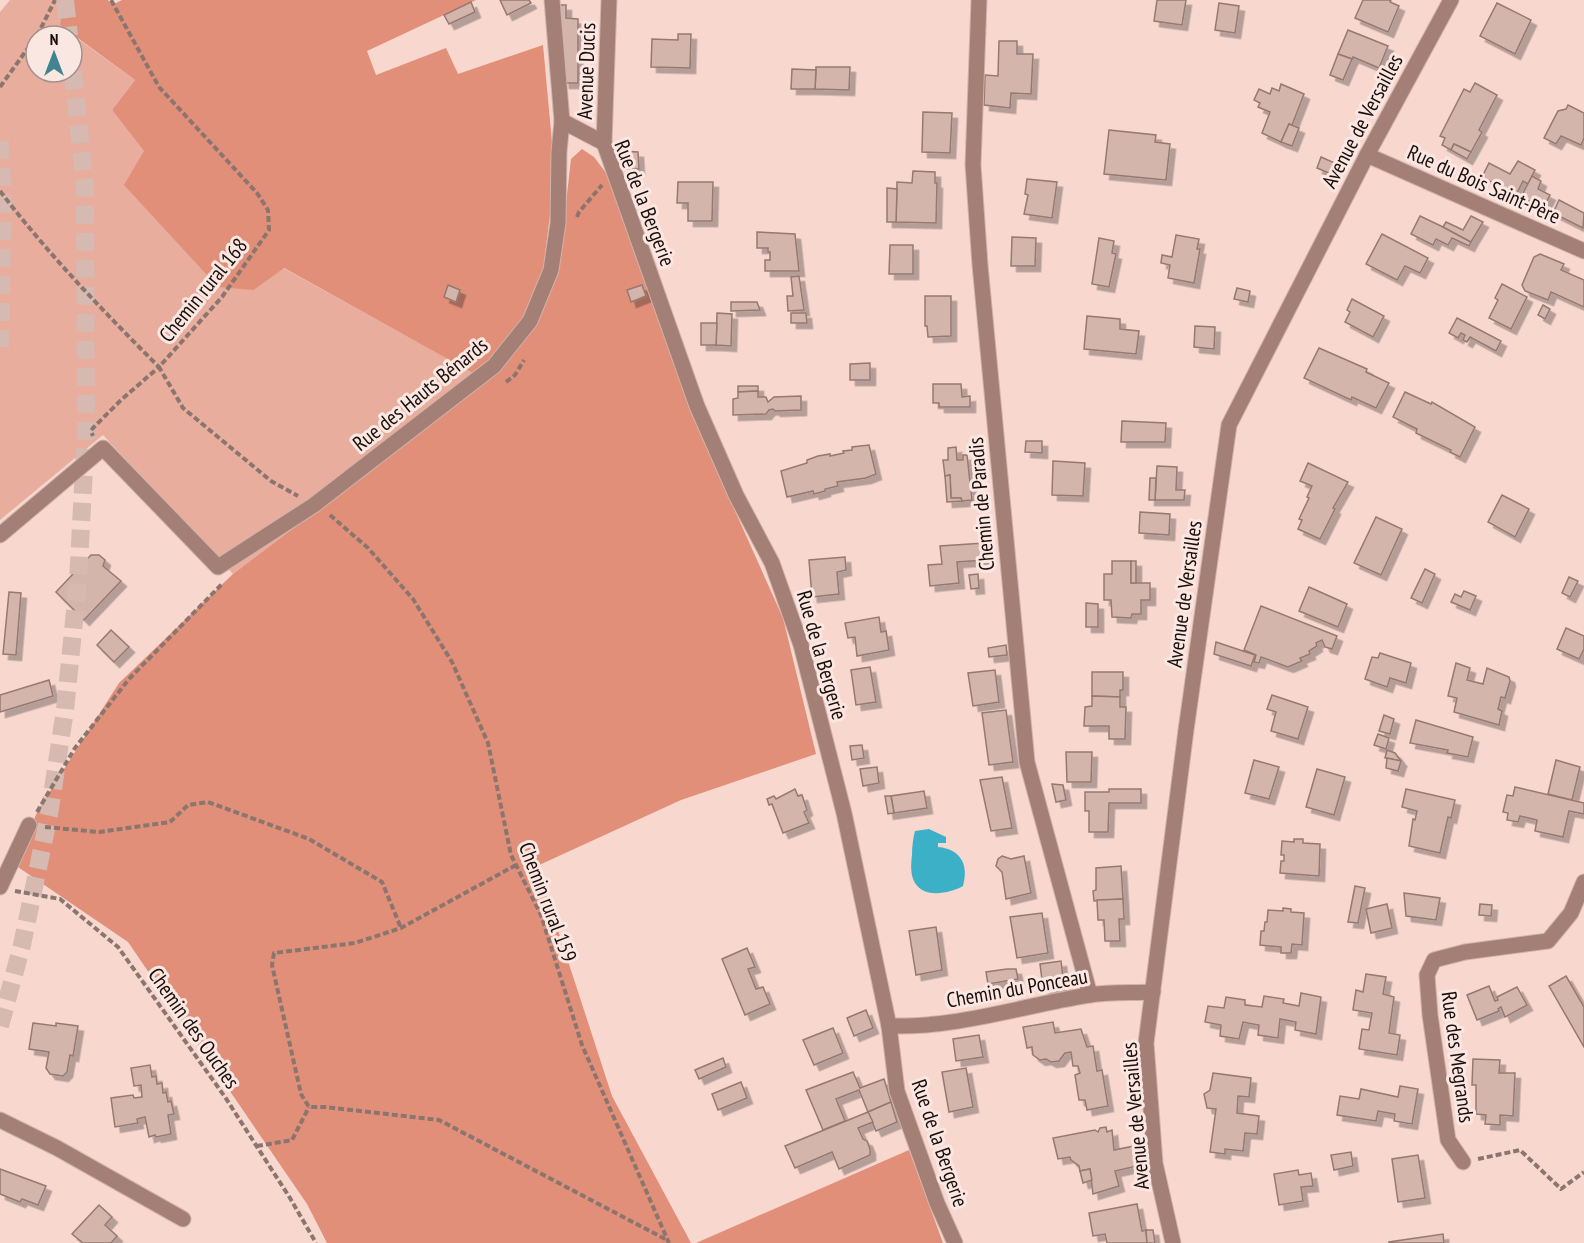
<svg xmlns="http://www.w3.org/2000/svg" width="1584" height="1243" viewBox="0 0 1584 1243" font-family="'PT Sans Narrow',sans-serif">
<defs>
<filter id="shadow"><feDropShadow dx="5.5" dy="5.5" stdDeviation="0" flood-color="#0004"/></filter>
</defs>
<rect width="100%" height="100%" fill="#f7d7ce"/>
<!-- green -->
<path fill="#e8ad9d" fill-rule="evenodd" d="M10 0H64L60 26 135 80 112 110 254 290 283 268 474 373 468 396 233 574 103 435 0 520V12ZM36 36H72V72H36Z"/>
<!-- forest -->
<g fill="#e18f79">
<path d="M64 0H108L112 5 122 0H476L367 51 376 75 446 48 458 74 543 45 555 175 544 263 558 274 571 159 582 149 594 157 610 178 692 415 783 618 816 754 681 800 537 866 612 1096 691 1243H327L307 1204 128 942 15 865 38 810 119 683 233 574 468 396 473 373 284 268 254 290 218 287 124 185 144 151 112 110 135 80 60 25Z"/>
<path d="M909 1150 943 1243H696Z"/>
</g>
<!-- water -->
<path fill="#3cb0c6" d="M929 829 946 837V843H938V847C961 849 969 865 963 886 950 893 925 899 915 883 910 875 911 863 912 855 912 846 913 839 915 831Z"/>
<!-- building -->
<g fill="#d4b5ac" stroke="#967971" stroke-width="1.5" filter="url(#shadow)">
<path d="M500 0H529L531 3 507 15Z"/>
<path d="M1157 0H1186L1182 25 1154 21Z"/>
<path d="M1363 0H1391L1390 2 1399 6 1388 32 1355 18Z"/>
<path d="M471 2 475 12 449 24 444 15Z"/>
<path d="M1219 3 1239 6 1235 33 1215 30Z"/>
<path d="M1497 3 1531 20 1515 54 1480 36Z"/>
<path d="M558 5H566V18L578 19V83H564Z"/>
<path d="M1348 30 1388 46 1379 68 1353 57 1352 59 1338 54Z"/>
<path d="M678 34H691L690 68 651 67 652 39 678 40Z"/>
<path d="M999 41H1017V54H1033L1031 94 1011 93 1010 108 984 105 985 75 998 76Z"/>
<path d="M1338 54 1352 59 1343 80 1330 75Z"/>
<path d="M816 67H850L849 90 815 89Z"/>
<path d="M792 69 816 70 815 89H791Z"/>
<path d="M1475 83 1497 95 1479 130 1482 132 1471 152 1454 144 1451 150 1442 145 1445 138 1440 136 1464 89 1470 92Z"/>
<path d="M1281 84 1304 94 1292 125 1289 124 1281 142 1262 133 1270 112 1258 107 1260 103 1254 100 1259 89 1270 94 1272 88 1279 91Z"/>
<path d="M1568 105 1584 113V138L1581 145 1561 136 1556 144 1544 138 1558 111 1566 109Z"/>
<path d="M923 112 952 113 950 153 922 152Z"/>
<path d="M1289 124 1299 128 1292 146 1281 142Z"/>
<path d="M1109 130 1156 135 1155 142 1170 144 1166 180 1104 174Z"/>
<path d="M1454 144 1471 152 1467 159 1451 150Z"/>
<path d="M622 151 638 152 639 169H624Z"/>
<path d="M1321 157 1337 164 1331 174 1317 168Z"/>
<path d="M1518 161 1535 170 1528 184 1523 181 1516 195 1482 177 1489 163 1510 174Z"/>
<path d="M913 171 935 172V183H937L936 223 896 222 897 182 912 183Z"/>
<path d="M1532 176 1541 181 1538 189 1550 195 1543 208 1521 197Z"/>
<path d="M1027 179 1057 182 1052 218 1024 214 1028 195 1025 194Z"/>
<path d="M678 182H713L712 221H688V203H677Z"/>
<path d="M887 188 897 189 896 222H887Z"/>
<path d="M1559 200 1584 213 1583 228 1553 213Z"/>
<path d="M1420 216 1443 227 1471 242 1469 246 1452 238 1448 245 1436 239 1433 245 1411 234Z"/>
<path d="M1471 216 1483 222 1471 242 1443 227 1446 222 1463 230Z"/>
<path d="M757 232 795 234 799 271H765V260H770V252H768V248H757Z"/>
<path d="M1382 234 1428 258 1420 273 1405 266 1397 280 1366 264Z"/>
<path d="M1176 235 1199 239 1197 249H1200L1194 283 1168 278 1170 265 1161 263 1162 255 1172 257Z"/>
<path d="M1012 237 1036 238 1035 266H1011Z"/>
<path d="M1099 238 1114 241 1112 253 1116 254 1109 287 1092 284Z"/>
<path d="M890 245H913V274H889Z"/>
<path d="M1540 254 1564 264 1561 270 1584 280V307L1551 292 1548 300 1525 291 1522 285 1534 257Z"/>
<path d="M799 276 804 310 788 311 787 296H793L791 277Z"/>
<path d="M1502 284 1527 297 1511 329 1489 318 1498 300 1495 298Z"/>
<path d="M448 285 460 290 456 302 444 297Z"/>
<path d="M642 285 646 296 631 302 627 290Z"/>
<path d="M1237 288 1250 291 1248 302 1234 299Z"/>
<path d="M925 296H951V336L928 337 927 326H925Z"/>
<path d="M1352 299 1384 316 1373 337 1345 322 1350 312 1347 310Z"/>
<path d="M731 302H757L760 310 731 311Z"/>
<path d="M1543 305 1550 309 1545 319 1538 315Z"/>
<path d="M717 313 732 314 731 346 716 345Z"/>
<path d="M791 313H806L807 323H791Z"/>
<path d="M1087 316 1120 319V329L1139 331 1136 354 1084 349Z"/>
<path d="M1457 318 1501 341 1496 351 1470 337 1467 342 1463 340 1465 335 1461 333 1458 338 1449 333Z"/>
<path d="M701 323H717L716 345H701Z"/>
<path d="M1195 326 1215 327 1214 349 1194 347Z"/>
<path d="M1319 348 1367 369 1366 372 1389 383 1376 408 1352 397 1351 400 1304 378Z"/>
<path d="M870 363V380H850V364Z"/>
<path d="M933 384H961L962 397 970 396V407H939V403H933Z"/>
<path d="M738 386H758V391L738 392Z"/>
<path d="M758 391V397H766L768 402 774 397 801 396V410L775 411 773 409 769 410 766 414 733 415V399L738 398V392Z"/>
<path d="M1405 392 1431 404 1432 402 1475 427 1460 457 1450 452 1451 450 1416 433 1417 429 1393 417Z"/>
<path d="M1122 421 1166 423 1165 442H1121Z"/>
<path d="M1026 441H1042V453L1025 452Z"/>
<path d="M869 445 876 474 866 478 837 482 838 486 825 489V491L814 494 813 491 787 497 781 471 807 463V460L818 456 830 454V456L844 453 843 451 852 450V447Z"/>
<path d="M956 447 957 460H963V455H967L972 500 962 501 961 498H951L950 475 945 476 943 460H948V448Z"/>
<path d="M1053 461 1085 463 1083 496 1052 495Z"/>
<path d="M1308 463 1348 482 1333 508 1335 509 1320 539 1298 529 1302 520 1299 519 1309 498 1307 497 1312 486 1300 481Z"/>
<path d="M1157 466 1177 467 1176 490H1185L1184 500H1155Z"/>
<path d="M950 475 951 498H961L962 501 947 502 945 476Z"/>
<path d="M1150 478H1156L1155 500H1149Z"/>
<path d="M1502 495 1529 509 1515 537 1488 522Z"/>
<path d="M1140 512 1170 514 1169 535 1139 533Z"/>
<path d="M1376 517 1402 529 1381 575 1354 563Z"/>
<path d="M984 543 986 560 957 562 959 583 930 586 928 565 942 564 940 546Z"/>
<path d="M91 555H99L105 560 103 566 121 581 84 620 56 592Z"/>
<path d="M845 557 846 570 837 572 839 594 812 597 809 560Z"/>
<path d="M1112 561H1131V583H1150V600H1141V614H1132L1131 618 1112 617 1111 600H1104V574H1112Z"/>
<rect x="1131" y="561" width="5" height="22"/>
<path d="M1425 569 1435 574 1422 603 1411 598Z"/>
<path d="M978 574 979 588 971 589 969 575Z"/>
<path d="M1569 577 1578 581 1570 597 1562 593Z"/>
<path d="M1309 587 1347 604 1338 627 1299 611Z"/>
<path d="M1464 591 1476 596 1470 610 1451 602 1455 594 1461 597Z"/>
<path d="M9 592 21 593 16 655 3 654Z"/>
<path d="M1086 603 1098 604V627H1086Z"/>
<path d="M1261 606 1337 636 1332 649 1325 647 1322 640 1316 643 1317 646 1309 651 1310 654 1300 658 1302 661 1288 667 1261 657 1259 663 1254 662 1256 655 1244 650Z"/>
<path d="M879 617 881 632 886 631 889 650 857 656 855 637 848 638 845 623Z"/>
<path d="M1566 628 1584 636V649L1579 659 1557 649Z"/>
<path d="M111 630 129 647 114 662 97 645Z"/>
<path d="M1216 642 1255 655 1251 666 1214 654Z"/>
<path d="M1006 645 1007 655 989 657 988 648Z"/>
<path d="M1380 653 1411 663 1406 683 1390 678 1387 687 1365 679 1372 657 1378 658Z"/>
<path d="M1456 663 1470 668 1467 680 1483 684 1487 668 1509 677 1510 681 1505 698 1501 697 1498 709 1502 711 1499 725 1454 712 1457 698 1448 696Z"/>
<path d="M870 667 876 702 856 705 851 670Z"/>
<path d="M995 670 999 702 973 706 968 673Z"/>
<path d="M1092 672H1123V690H1120V697L1092 696Z"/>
<path d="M49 680 53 696 0 712V695Z"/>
<path d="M1272 695 1308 707 1298 739 1271 731 1276 712 1267 709Z"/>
<path d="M1092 696 1120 697V707H1126L1125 739H1109V726H1084L1085 707 1092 706Z"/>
<path d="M1006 710 1013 762 989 765 982 713Z"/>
<path d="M1384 715 1394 719 1390 734 1379 731Z"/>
<path d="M1416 720 1473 737 1468 757 1447 753 1448 750 1410 743Z"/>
<path d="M1378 734 1389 738 1386 749 1374 745Z"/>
<path d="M862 745 864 758 852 760 850 746Z"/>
<path d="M1387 750 1395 753 1401 761 1385 758Z"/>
<path d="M1066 752H1092L1091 782H1067Z"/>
<path d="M1387 758 1401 761 1398 771 1386 768Z"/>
<path d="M1254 760 1279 767 1269 799 1245 793Z"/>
<path d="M1556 760 1580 767 1572 800 1548 794Z"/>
<path d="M877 767 879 783 863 786 860 769Z"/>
<path d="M1317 769 1345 777 1334 815 1306 807Z"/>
<path d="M1002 777 1012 828 991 831 980 780Z"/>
<path d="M1052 784 1063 785 1066 800 1056 802Z"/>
<path d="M1515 787 1584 803V814L1569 811 1563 837 1535 831 1537 820 1520 816 1518 822 1507 820 1508 813 1503 812 1507 795 1513 796Z"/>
<path d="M795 789 798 796 802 795 807 810 804 812 809 823 783 833 772 804 769 805 767 799 774 796 776 799Z"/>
<path d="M1109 789H1141V803H1109L1108 832H1089V811H1085V792H1109Z"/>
<path d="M1406 789 1455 800 1451 818 1448 817 1440 853 1409 846 1413 819 1415 820 1417 811 1402 807Z"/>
<path d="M924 791 927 808 894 813 891 796Z"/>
<path d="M885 796H891L894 813 888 814Z"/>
<path d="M1294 839H1303V843L1320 844 1319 876 1280 873 1281 861H1284V855H1281L1282 841 1294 842Z"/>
<path d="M1002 856 1011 859 1024 856 1031 893 1006 899 1002 872 996 866 998 859Z"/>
<path d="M1121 866 1123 899 1094 901 1093 891 1096 890V868Z"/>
<path d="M1355 886 1365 888 1358 923 1348 922Z"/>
<path d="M1404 893 1440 898 1436 920 1406 916Z"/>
<path d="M1123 899 1124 919H1119L1120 941H1105L1104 920H1098L1097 900Z"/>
<path d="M1387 904 1392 928 1371 933 1366 909Z"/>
<path d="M1480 904 1492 905 1491 916 1479 915Z"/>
<path d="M1283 908 1291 909V912L1304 913 1302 945 1292 944 1291 953H1281V947L1260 945 1261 931H1264L1265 922H1267L1268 910 1283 911Z"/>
<path d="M1042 913 1048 953 1017 958 1010 917Z"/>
<path d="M936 927 942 970 916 975 909 931Z"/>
<path d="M747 948 755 967 748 969 756 989 763 987 770 1004 745 1015 722 959Z"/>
<path d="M1061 961 1064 985 1043 988 1040 964Z"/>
<path d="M1007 969H1016L1018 979 988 984 986 972Z"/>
<path d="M1366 974 1386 977 1383 994 1394 997 1389 1033 1400 1035 1397 1055 1359 1049 1362 1029 1369 1030 1372 1013 1353 1010 1356 990 1363 992Z"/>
<path d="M1566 976 1584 1007V1047L1549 986Z"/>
<path d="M1489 986 1495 1001 1498 1000 1497 997 1517 987 1527 1005 1505 1017 1501 1007 1498 1009 1499 1011 1477 1020 1467 995Z"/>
<path d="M1301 993 1321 997 1316 1034 1295 1030 1296 1022 1280 1019 1278 1038 1258 1035 1259 1025 1243 1022 1239 1039 1220 1036 1221 1025 1205 1022 1208 1006 1224 1008 1226 997 1245 1000V1005L1262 1007 1264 996 1284 999 1283 1003 1299 1006Z"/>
<path d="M866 1010 873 1028 854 1036 847 1018Z"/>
<path d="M1053 1022 1055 1033 1081 1029 1087 1047 1093 1046 1097 1071 1102 1070 1108 1106 1087 1110 1085 1100H1079L1075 1075 1080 1073 1078 1066H1073L1071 1052 1065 1053 1059 1061 1051 1062 1046 1059 1040 1060 1033 1055 1032 1047 1027 1048 1023 1027Z"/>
<path d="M33 1023 56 1026V1023L78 1026 73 1056 70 1055 67 1072 63 1076 50 1074 46 1068 49 1052 29 1049Z"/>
<path d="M833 1028 843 1053 814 1065 803 1040Z"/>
<path d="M979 1035 983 1057 956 1061 953 1039Z"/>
<path d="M723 1058 726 1067 699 1079 695 1070Z"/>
<path d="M1473 1059 1500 1060 1499 1073H1515L1513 1116 1500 1115V1125L1485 1124 1486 1115 1476 1114V1085H1472Z"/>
<path d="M150 1065 152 1077 156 1076 157 1084 162 1083 163 1093 166 1092 168 1102 171 1101 174 1114 168 1115 171 1134 156 1137 155 1135 149 1137 145 1117 137 1119 138 1123 115 1127 111 1098 133 1095 134 1098 142 1097 141 1085 134 1086 131 1068Z"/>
<path d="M966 1068 973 1107 949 1112 942 1072Z"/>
<path d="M853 1072 860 1088 884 1079 891 1102 868 1112 859 1090 836 1099 845 1121 823 1130 806 1090Z"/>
<path d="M1213 1073 1251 1078 1249 1097 1238 1096 1237 1113 1259 1116 1257 1134 1245 1133 1243 1151 1225 1149V1154L1210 1152 1216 1109 1207 1108 1204 1094 1210 1090Z"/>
<path d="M741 1082 747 1098 718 1110 712 1094Z"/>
<path d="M1400 1086 1418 1089 1412 1124 1394 1121 1395 1114 1378 1111 1376 1121 1337 1115 1340 1096 1359 1099 1361 1089 1398 1097Z"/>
<path d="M891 1102 897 1122 876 1131 868 1112Z"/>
<path d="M868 1112 873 1122 858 1128 863 1139 867 1141 870 1149V1155L839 1169 832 1152 795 1168 785 1146Z"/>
<path d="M1106 1127 1107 1132 1112 1130 1114 1150 1134 1146 1137 1166 1115 1171 1119 1186 1093 1194 1090 1169 1080 1171 1079 1166 1071 1160 1070 1157 1058 1159 1053 1138 1095 1130 1098 1132 1100 1128Z"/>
<path d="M1351 1152 1353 1166 1334 1170 1331 1155Z"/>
<path d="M1418 1155 1425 1198 1398 1202 1392 1159Z"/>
<path d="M0 1169 46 1186 38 1205 22 1199 20 1202 0 1194Z"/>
<path d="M1090 1169 1092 1180 1083 1183 1080 1171Z"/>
<path d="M1298 1170 1299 1175 1311 1173 1313 1186 1301 1187 1303 1201 1279 1205 1274 1174Z"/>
<path d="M1137 1204 1142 1231 1146 1230 1147 1243H1107L1105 1234 1093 1236 1089 1213Z"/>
<path d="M99 1205 112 1217 105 1225 117 1236 111 1243H83L72 1234Z"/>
<path d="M1146 1230H1153L1155 1243H1147Z"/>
<path d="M1443 1234 1444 1243H1389V1242Z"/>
</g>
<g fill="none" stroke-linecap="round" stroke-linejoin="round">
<!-- motorway-tunnel -->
<g stroke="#d6b9b1" stroke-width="18" stroke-dasharray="18 9" stroke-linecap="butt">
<path d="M65 0 69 36"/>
<path d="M0 141 3 194 0 347"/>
<path d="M0 1026 22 945 49 815 65 710 78 582 86 431 85 188 72 62"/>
</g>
<!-- minor casing -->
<g stroke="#cfb3ab" stroke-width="17">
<g id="minor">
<path d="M979 0 973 165 980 265 1027 762 1090 995"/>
<path d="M562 121 604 143 697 406 736 495 772 563 801 645 844 813 889 1026 897 1091 937 1203 955 1243"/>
<path d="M604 143 609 0"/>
<path d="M1367 155 1584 251"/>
<path d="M0 535 103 448 218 567 314 505 494 366 530 321 551 270 558 223 559 152 562 121 552 0"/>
<path d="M0 887 29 825"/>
<path d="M889 1026C957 1028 1022 1006 1089 995 1110 992 1132 993 1153 992"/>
<path d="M0 1120 57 1148 183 1219"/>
<path d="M1463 1162 1448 1140 1430 1015 1427 975 1434 960 1465 952 1548 941 1571 913 1584 882"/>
<path d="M1173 1243 1155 1163 1146 1043 1186 730 1229 425 1367 155 1451 0"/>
</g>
</g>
<!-- path -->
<g stroke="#8b756f" stroke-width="4" stroke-dasharray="6 3" stroke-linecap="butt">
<path d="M111 0 159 87 257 193 268 210 269 230 222 297 159 367 183 408 271 481 298 496"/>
<path d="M37 36 55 0"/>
<path d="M0 87 36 37"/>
<path d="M0 191C48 254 103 311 159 367L121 400 93 428 91 431 93 436"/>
<path d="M577 217 579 212 602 185"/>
<path d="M506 382 515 375 524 360"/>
<path d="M330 515 368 548 413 599 452 662 488 743 511 855 541 915 582 1045 669 1243"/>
<path d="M37 812 75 748 129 679 222 584"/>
<path d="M45 827 99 832 170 822 188 805 208 802 309 839 382 882 401 928"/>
<path d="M516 865 401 928 355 943 274 953 272 965 301 1094 309 1107H325L439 1120 667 1240"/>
<path d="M15 891 60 899 118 947 225 1097 290 1198 316 1243"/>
<path d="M257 1146 292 1140 309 1107"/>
<path d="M1478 1159 1520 1150 1561 1189 1584 1172"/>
</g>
<!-- minor -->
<use href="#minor" stroke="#a47f75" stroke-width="15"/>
</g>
<g text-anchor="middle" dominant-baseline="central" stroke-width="6" stroke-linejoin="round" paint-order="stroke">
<!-- street labels -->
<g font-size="21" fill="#1a0f0c" stroke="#fbe7e2">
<text transform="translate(586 71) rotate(-88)">Avenue Ducis</text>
<text transform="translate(1362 121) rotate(-62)">Avenue de Versailles</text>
<text transform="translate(1484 184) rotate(24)">Rue du Bois Saint-Père</text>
<text transform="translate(645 203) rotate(69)">Rue de la Bergerie</text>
<text transform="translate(203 290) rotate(-51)">Chemin rural 168</text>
<text transform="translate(420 394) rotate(-39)">Rue des Hauts Bénards</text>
<text transform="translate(981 504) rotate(-95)">Chemin de Paradis</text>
<text transform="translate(1184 594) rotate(-82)">Avenue de Versailles</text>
<text transform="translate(822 655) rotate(74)">Rue de la Bergerie</text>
<text transform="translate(548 902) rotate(69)">Chemin rural 159</text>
<text transform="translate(1017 988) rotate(-10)">Chemin du Ponceau</text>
<text transform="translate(194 1028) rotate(55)">Chemin des Ouches</text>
<text transform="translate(1458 1057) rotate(82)">Rue des Megrands</text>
<text transform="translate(1135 1116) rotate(-95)">Avenue de Versailles</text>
<text transform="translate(940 1143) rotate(71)">Rue de la Bergerie</text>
</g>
</g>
<!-- north arrow -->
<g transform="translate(54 54)"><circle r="28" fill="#fbe7e2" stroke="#a1918c" stroke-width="1.5"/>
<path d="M0-4.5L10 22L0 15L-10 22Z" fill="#408492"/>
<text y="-9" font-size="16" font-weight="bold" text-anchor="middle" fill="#1a0f0c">N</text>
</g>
</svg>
